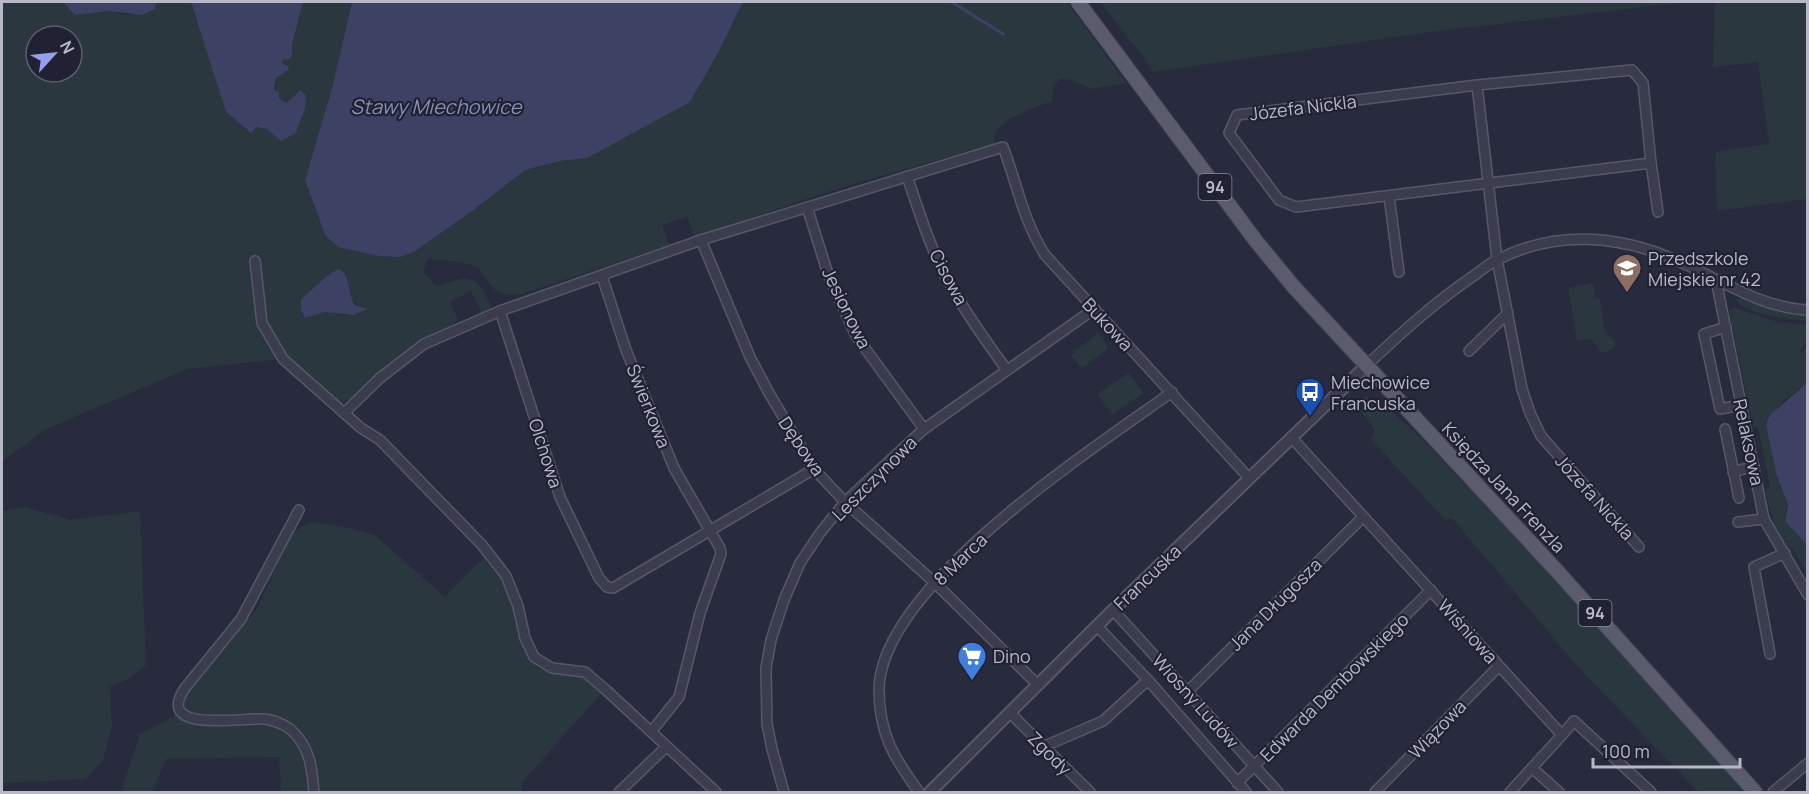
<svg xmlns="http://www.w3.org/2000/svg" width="1809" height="794" viewBox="0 0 1809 794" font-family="Manrope,sans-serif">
<rect width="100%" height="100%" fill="#282a3d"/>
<!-- green -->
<g fill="#2a373f" fill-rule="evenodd">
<path d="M2 2H63L75 15 109 11 125 15 155 9 156 2H191L196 21 251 133 257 127 267 129 292 97 286 103C276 96 274 90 276 78L289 70 282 63 283 60 292 55V45L303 2H352L332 88 305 180 325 235 414 252 475 209 525 170 560 161 587 158 720 49 743 2H1067L1126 83 1092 89 1073 80 1060 79 1053 86 1052 101C1038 107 999 118 995 135 994 138 994 141 994 144L843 187 694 237 688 217 662 225 669 245 522 294C495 298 492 288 478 267L460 262 428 259 423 271 437 287C457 280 471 270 484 292 487 298 491 303 491 310L481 313 471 291 450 302 458 319 456 322C441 334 422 339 407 350 389 364 360 402 337 403L283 359 187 369 46 429 2 462ZM36 36H72V72H36ZM327 276 348 279C349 294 351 305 366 309 344 322 322 311 302 299Z"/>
<path d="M1100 2H1687L1429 32 1152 72 1144 58Z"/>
<path d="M1715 2H1807V199L1717 211 1715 152 1769 144 1758 62 1713 67Z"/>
<path d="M1593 283 1596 299H1600L1605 332 1614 340 1615 345 1613 350 1601 353 1592 339 1577 341 1568 288Z"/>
<path d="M1744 297 1807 314V321C1785 319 1752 316 1735 300Z"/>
<path d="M1735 308 1778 322 1807 325V340L1798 355 1807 348V383L1781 403 1766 425 1776 473 1787 503 1785 521 1807 545V572L1792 548 1786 547 1773 522 1765 490 1770 486 1758 427H1753L1729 311Z"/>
<path d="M1098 333 1109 347 1082 369 1071 355Z"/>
<path d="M1129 373 1143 393 1113 415 1097 394Z"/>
<path d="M1365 396 1383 403 1422 439 1518 539 1732 776 1743 792H1698L1578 667 1452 518 1445 520 1371 439 1375 430 1356 405Z"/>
<path d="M25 507 71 520 140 511 146 665 130 678 110 687 112 727 103 760 86 779 2 783V511Z"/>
<path d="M310 522 349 528 375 535 445 597 483 558 501 581 514 606 523 649 539 669 558 674 582 676 602 693 522 782V792H281L279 757 166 759 152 792H121L140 734 173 717 193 687 258 607 287 542 296 530Z"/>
</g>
<!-- water -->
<g fill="#3d4163">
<path d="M63 2H156L155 9 142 15 109 11 75 15Z"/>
<path d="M191 2H303L292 45V55L289 59 283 60 282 63 288 66 289 70 276 78 274 89 279 92V98L286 103 301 90 306 96 305 108 296 133 281 141 267 129 257 127 251 133 226 112Z"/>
<path d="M352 2H743L720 49 690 102 587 158 560 161 525 170 475 209 414 252 400 257 379 256 338 247 325 235 305 180 332 88Z"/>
<path d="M338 269 344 272C350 282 348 294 355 305L367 309 354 315 324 312 305 318 301 310V299L327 276Z"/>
<path d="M1807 383V545L1785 521 1788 505 1776 473 1766 425 1770 415Z"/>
</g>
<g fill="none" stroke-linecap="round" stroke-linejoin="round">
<!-- stream -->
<path stroke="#3d4163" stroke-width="3" d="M952 2 1003 34"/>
<!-- minor casing -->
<g stroke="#565868" stroke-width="12">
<g id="minor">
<path d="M1477 85 1632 70 1643 83 1651 163 1296 207 1279 200 1229 133 1237 115 1477 85 1497 259 1522 389 1530 413 1541 436 1639 547"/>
<path d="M1651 163 1658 212"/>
<path d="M907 176C917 206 926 235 939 263 957 301 982 335 1006 369"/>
<path d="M1389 196 1399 272"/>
<path d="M807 207 828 274 856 336 924 429"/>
<path d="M701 240 750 357 769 393 814 469 845 502 934 582 1038 685"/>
<path d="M255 261 262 323 283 359 361 428 380 440 482 545 506 576 518 606 525 638 534 657 552 668 585 672 606 690 716 792"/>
<path d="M602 276 626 350 674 468 720 548 721 554 700 613 679 697 651 732"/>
<path d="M1716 280 1764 519 1808 595"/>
<path d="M500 311 560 497 599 578 607 587 613 588 814 469"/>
<path d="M1726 327 1704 334 1720 409 1741 405"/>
<path d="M1469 351 1508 313"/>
<path d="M1367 365C1400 334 1435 302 1472 277 1481 271 1489 263 1499 259 1556 230 1618 235 1676 260 1718 278 1760 308 1808 310"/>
<path d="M344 413 380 378 424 344 500 311 701 240 1003 147C1018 186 1022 218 1045 255L1249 478"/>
<path d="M1725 429 1739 498"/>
<path d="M1291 437 1562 735 1574 721 1651 792"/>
<path d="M1733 472 1754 466"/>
<path d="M299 510 241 619 185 688C153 735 244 717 264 719 273 720 283 724 290 729 310 746 312 768 314 792"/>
<path d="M1738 522 1764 519"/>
<path d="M1113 610 1278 792"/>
<path d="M1097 626 1148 680 1246 792"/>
<path d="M1770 654 1754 567 1785 553"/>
<path d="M1187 692 1363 517"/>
<path d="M1010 713 1090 792"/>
<path d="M1045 746 1103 721 1148 680"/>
<path d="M1532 768 1559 792"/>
<path d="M1237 783 1431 590"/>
<path d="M619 792 666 747"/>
<path d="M784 792 772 749 767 724 766 668 771 640 784 600 800 563 820 533 845 502 924 429 1094 309"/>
<path d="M919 792C894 758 879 734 879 689 881 586 1094 448 1172 392"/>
<path d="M1375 792 1499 666"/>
<path d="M1510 792 1562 735"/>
<path d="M1773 792 1808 763"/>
</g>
</g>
<!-- tertiary casing -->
<g stroke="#565868" stroke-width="14">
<path id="tertiary" d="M930 792 1113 610 1367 365"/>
</g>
<!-- primary casing -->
<g stroke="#454657" stroke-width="16">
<path id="primary" d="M1078 2 1256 241 1293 286 1557 571 1755 792"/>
</g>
<!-- minor -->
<use href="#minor" stroke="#3b3d4e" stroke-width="9"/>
<!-- tertiary -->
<use href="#tertiary" stroke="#3b3d4e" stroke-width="10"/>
<!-- primary -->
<use href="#primary" stroke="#5a5c6d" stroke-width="14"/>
</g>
<!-- icons -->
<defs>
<g id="school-pin" transform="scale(1.5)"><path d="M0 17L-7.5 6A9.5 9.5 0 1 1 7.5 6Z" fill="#8d6e63" stroke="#202233"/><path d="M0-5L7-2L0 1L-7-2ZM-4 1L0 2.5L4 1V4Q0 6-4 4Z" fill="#fff"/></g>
<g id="bus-pin" transform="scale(1.5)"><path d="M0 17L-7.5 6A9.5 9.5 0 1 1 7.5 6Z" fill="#1a4fb4" stroke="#202233"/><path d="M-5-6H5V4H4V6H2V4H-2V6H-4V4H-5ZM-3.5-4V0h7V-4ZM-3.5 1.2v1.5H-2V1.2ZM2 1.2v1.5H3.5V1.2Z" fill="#fff"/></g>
<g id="supermarket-pin" transform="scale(1.5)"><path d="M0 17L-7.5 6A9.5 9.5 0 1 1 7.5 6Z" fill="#3f7fe0" stroke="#202233"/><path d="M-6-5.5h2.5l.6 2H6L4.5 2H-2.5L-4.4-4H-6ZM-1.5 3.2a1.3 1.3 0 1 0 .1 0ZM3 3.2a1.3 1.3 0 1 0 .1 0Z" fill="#fff"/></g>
</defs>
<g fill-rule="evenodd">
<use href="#school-pin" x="1627" y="268"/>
<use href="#bus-pin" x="1310" y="392"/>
<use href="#supermarket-pin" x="972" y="656"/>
</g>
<g text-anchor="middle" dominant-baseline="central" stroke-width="4.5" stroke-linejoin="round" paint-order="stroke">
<!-- shield labels -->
<g fill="#202233" stroke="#8a8c9b" stroke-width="1.5">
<rect x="1198.5" y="174" width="33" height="26" rx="4.5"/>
<rect x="1578.5" y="600" width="33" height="26" rx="4.5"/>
</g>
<g font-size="16" font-weight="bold" fill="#b8b9c8">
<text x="1215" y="187">94</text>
<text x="1595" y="613">94</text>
</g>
<!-- street labels -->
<g font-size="18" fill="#b8b9c8" stroke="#202233">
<text transform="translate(1303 107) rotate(-7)">Józefa Nickla</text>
<text transform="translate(949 277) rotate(62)">Cisowa</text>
<text transform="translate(847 308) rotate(64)">Jesionowa</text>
<text transform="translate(1108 324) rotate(47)">Bukowa</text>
<text transform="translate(649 406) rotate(68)">Świerkowa</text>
<text transform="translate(1749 442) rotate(78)">Relaksowa</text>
<text transform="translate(802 446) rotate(56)">Dębowa</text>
<text transform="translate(546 453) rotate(72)">Olchowa</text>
<text transform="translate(874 478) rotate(-45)">Leszczynowa</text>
<text transform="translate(1504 487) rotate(47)">Księdza Jana Frenzla</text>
<text transform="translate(1595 497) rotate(48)">Józefa Nickla</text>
<text transform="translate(960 559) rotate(-44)">8 Marca</text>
<text transform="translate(1147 577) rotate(-44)">Francuska</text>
<text transform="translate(1275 604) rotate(-45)">Jana Długosza</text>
<text transform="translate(1468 631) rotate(48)">Wiśniowa</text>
<text transform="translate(1334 687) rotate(-45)">Edwarda Dembowskiego</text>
<text transform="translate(1196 701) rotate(48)">Wiosny Ludów</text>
<text transform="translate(1437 729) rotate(-46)">Wiązowa</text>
<text transform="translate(1050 753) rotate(45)">Zgody</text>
</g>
<!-- poi labels -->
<g font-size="18" fill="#b8b9c8" stroke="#202233" text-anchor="start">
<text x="1648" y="258">Przedszkole<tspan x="1648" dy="21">Miejskie nr 42</tspan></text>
<text x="1331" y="382">Miechowice<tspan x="1331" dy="21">Francuska</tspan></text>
<text x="993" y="656">Dino</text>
</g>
<!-- water labels -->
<g font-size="20" font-style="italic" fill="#898eb2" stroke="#202233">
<text x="436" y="106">Stawy Miechowice</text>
</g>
</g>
<!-- border -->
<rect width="1809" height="794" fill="none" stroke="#b8b9c8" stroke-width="6"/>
<!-- north arrow -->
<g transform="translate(54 54) rotate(63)"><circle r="28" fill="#202233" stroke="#5d5e6f" stroke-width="1.5"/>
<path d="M0-4.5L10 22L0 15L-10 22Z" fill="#979dee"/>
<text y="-9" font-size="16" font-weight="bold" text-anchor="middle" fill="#b8b9c8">N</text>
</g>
<!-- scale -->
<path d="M1593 758v9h147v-9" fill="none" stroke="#b8b9c8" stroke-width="3"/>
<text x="1602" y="758" font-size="18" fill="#b8b9c8" stroke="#202233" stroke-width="4.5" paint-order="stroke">100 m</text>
</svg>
